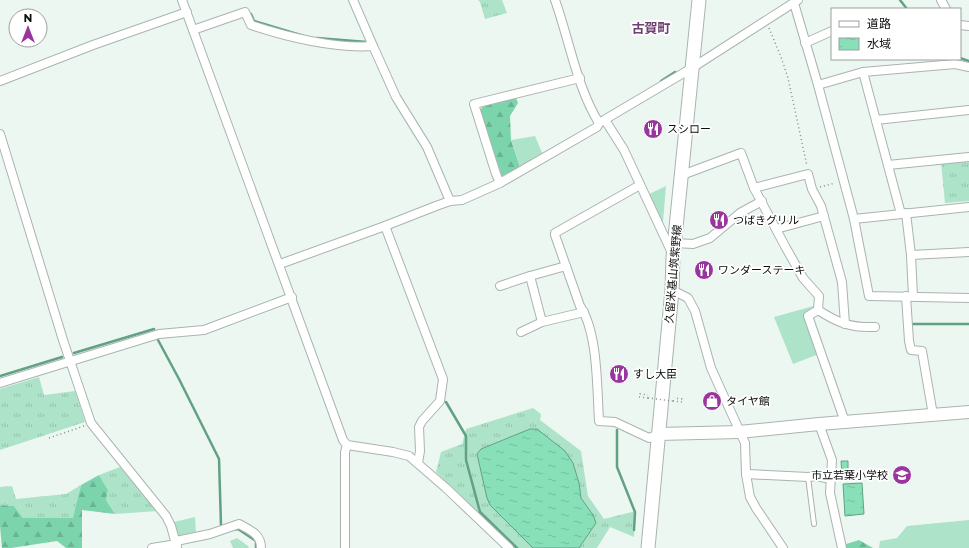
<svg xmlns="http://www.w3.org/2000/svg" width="969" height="548" viewBox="0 0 969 548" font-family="Montserrat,'Noto Sans JP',sans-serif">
<defs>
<pattern id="grass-tufts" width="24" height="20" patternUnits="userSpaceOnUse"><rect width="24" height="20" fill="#ade4c9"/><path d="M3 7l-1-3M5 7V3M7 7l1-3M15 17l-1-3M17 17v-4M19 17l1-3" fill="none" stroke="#94c2ab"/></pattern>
<pattern id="forest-firs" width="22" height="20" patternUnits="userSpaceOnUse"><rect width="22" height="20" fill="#7bd4ac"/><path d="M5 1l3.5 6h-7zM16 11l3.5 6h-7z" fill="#69b593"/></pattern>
<pattern id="water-ripples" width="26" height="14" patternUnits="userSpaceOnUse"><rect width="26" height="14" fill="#87e0b8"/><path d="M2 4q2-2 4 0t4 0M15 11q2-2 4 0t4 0" fill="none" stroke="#73bf9d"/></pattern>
</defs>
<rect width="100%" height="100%" fill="#ecf7f1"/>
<!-- grass -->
<g fill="url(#grass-tufts)">
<path d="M478 0H502L507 13 485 19 480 2Z"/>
<path d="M969 160V201L945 203 941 162Z"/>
<path d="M39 377 44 395 75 391 85 422 0 450V389Z"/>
<path d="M533 408 541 414 540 420 581 451 588 496 604 519 636 511 634 537 610 527 597 548H579L596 523C592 513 586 508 581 498 579 494 580 488 579 483 575 465 568 451 552 442L490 505 533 548H514L436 472 441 452 462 444 466 429Z"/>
<path d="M120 467 158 511 115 514 106 500 108 490 99 475Z"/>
<path d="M81 485 74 518H23L14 506 0 505V487L12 486 16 499 66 494Z"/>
</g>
<!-- forest -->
<g fill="url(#forest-firs)">
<path d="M516 98 518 103 510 116 511 140 520 167 502 176 480 112 482 107Z"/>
<path d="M99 475 108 490 106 500 115 514 82 510V548H66L57 541 11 548H2L0 526V505L14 506 23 518H73L81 485Z"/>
<path d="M859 540 873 548H845L843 545Z"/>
</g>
<!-- garden -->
<g fill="#ade4c9">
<path d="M535 136 543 155 520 167 511 140Z"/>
<path d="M666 186 663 222 659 220 647 195Z"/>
<path d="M817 305 805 315 819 354 793 364 774 317Z"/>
<path d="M195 517 196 533 178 538 174 522Z"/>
<path d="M969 520V548H879L880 541 897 538 907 526Z"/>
<path d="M237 538 248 546 249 548H233L230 541Z"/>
</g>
<!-- water -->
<g fill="url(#water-ripples)" stroke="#62a184">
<path d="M530 429H537L565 451 573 463 579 483 581 498 593 515 596 523 579 548H533L490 505 487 498 477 454 481 449Z"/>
<path d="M841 461H848V473L842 474Z"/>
<path d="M862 483 864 514 845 516 843 484Z"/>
</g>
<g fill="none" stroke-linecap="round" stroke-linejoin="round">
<!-- stream -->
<g stroke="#62a184" stroke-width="2.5">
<path d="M900 0 907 9"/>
<path d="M251 14 254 21 304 36"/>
<path d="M317 38 367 42"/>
<path d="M960 58 969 61"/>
<path d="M661 81 675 72"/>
<path d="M911 324H969"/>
<path d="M158 340 179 379 219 459 221 525"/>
<path d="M74 353 154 329"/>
<path d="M0 376 62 357"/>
<path d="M446 402 466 436V460L480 512 517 548"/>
<path d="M617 430V467L635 512 634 530"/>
<path d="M232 530 238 529 256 541V548"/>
</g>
<!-- lane casing -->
<g stroke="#aab4af" stroke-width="6">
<path id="lane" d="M808 477 814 524"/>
</g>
<!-- street casing -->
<g stroke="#aab4af" stroke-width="10">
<g id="street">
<path d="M182 0 343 440 347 445 393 452 409 456 446 488 509 548"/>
<path d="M353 0 373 46"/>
<path d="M555 0C569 39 577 88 599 123"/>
<path d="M941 0 946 9"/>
<path d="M794 3 818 85 854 219 869 296 969 298"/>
<path d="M960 25 969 26"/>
<path d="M193 30 245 12 251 25C287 37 336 49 373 46L396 97 427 147 450 201"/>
<path d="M805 43 832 31"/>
<path d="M863 72 901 214"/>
<path d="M0 81 93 45 187 12"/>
<path d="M818 85 863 72 955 64 969 67"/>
<path d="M605 120 624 150 672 253"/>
<path d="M876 120 969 110"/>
<path d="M0 134 63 340 91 423 166 516 171 526 177 548"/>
<path d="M888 165 969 157"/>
<path d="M682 175 741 153 754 188 786 248 803 278 819 296 818 310C838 323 851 328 875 327"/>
<path d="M500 183 496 174 474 104 580 78"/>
<path d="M640 185 555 233V235L580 306C598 332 597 389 599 421L615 422 649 438 659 434"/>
<path d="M754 188 808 174 812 189 821 206 842 282 845 324"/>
<path d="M906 213 911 255 913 296"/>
<path d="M854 219 969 207"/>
<path d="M385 226 443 379 440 401 422 421 419 427 420 451 418 463"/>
<path d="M776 229 824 216"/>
<path d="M675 243 693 244 710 238 740 213 762 201"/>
<path d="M911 255 969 252"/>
<path d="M280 264 385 226 436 206 450 201 462 200 500 183 597 127 599 123 692 68 798 0"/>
<path d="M530 276 542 322"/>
<path d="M500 286 530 276 566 266"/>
<path d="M672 290 688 298 695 311 711 368 745 443 746 474 750 497 756 508 783 548"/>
<path d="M906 296 909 341 911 350 922 351 933 415"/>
<path d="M818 310 808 316 845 422"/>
<path d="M521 332 542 322 584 312"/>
<path d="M0 383 159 334 204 330 292 297"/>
<path d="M819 424 832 460 830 493 842 548"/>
<path d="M746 474 808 477 816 476 831 479"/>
<path d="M176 541 210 534 239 524C250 530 261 534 261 548"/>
<path d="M152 548 177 544"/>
<path d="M345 548V452L347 445"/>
</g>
</g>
<!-- secondary casing -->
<g stroke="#aab4af" stroke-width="14">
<path id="secondary" d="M659 434 739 432 819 424 969 412"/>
</g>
<!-- primary casing -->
<g stroke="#aab4af" stroke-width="15">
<path id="primary" d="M648 548 672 290 673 257 699 0"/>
</g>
<!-- path -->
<g stroke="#868d89" stroke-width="1.5" stroke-dasharray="1 3" stroke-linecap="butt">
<path d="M769 28 781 57 788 78 807 166"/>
<path d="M820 187 835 183"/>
<path d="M648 398 639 397 640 394 648 395"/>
<path d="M673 401 682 402V399L674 398"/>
<path d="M49 438 84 426"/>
</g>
<!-- lane -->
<use href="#lane" stroke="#fff" stroke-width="4"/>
<!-- street -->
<use href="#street" stroke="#fff" stroke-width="8"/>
<!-- secondary -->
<use href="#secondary" stroke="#fff" stroke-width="12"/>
<!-- primary -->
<use href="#primary" stroke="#fff" stroke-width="13"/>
<!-- path-bridge -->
<path stroke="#868d89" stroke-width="1.5" stroke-dasharray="1 3" stroke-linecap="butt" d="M648 398 673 401"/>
</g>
<!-- icons -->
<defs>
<g id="restaurant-disc" transform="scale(1)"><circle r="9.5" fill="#99369d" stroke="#fff"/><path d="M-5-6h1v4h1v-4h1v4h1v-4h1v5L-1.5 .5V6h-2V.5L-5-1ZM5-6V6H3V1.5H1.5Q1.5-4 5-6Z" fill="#fff"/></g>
<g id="shop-disc" transform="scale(1)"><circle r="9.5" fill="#99369d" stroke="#fff"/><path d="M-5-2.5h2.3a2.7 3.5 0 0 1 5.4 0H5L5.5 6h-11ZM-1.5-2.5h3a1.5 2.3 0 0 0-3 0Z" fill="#fff"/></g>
<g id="school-disc" transform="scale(1)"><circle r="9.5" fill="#99369d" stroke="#fff"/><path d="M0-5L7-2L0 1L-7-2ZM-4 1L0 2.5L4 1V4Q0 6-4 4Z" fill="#fff"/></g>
</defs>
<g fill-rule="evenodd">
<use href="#restaurant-disc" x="653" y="129"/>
<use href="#restaurant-disc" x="719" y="220"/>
<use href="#restaurant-disc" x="704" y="270"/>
<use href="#restaurant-disc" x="619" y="374"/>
<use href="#shop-disc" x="712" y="401"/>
<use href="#school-disc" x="902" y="475"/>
</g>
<g text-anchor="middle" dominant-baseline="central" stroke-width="3.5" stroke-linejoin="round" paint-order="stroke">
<!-- poi labels -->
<g font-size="11" fill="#0b0e0c" stroke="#fff" text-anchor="start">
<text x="667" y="129">スシロー</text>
<text x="733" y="220">つばきグリル</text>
<text x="718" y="270">ワンダーステーキ</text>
<text x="633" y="374">すし大臣</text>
<text x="726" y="401">タイヤ館</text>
<text x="888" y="475" text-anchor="end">市立若葉小学校</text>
</g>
<!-- street labels -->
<g font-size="11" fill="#0b0e0c" stroke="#fff">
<text transform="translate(673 274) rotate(-85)">久留米基山筑紫野線</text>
</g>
<!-- quarter labels -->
<g font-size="13" font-weight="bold" fill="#714073" stroke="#fff">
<text x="651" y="28">古賀町</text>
</g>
</g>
<!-- legend -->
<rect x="831" y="8" width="130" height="52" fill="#ffffff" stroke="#9d9f9e"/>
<rect x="839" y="21" width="20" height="6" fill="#ffffff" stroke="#9d9f9e"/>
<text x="867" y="28" font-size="12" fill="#0b0e0c">道路</text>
<rect x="839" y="38" width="20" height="12" fill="url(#water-ripples)" stroke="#9d9f9e"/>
<text x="867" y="48" font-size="12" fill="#0b0e0c">水域</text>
<!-- north arrow -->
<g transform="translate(28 28)"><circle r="19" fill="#ffffff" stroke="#9d9f9e"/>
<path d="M0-3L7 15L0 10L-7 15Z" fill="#99369d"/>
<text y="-6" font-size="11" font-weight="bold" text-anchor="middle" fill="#0b0e0c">N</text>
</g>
</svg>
